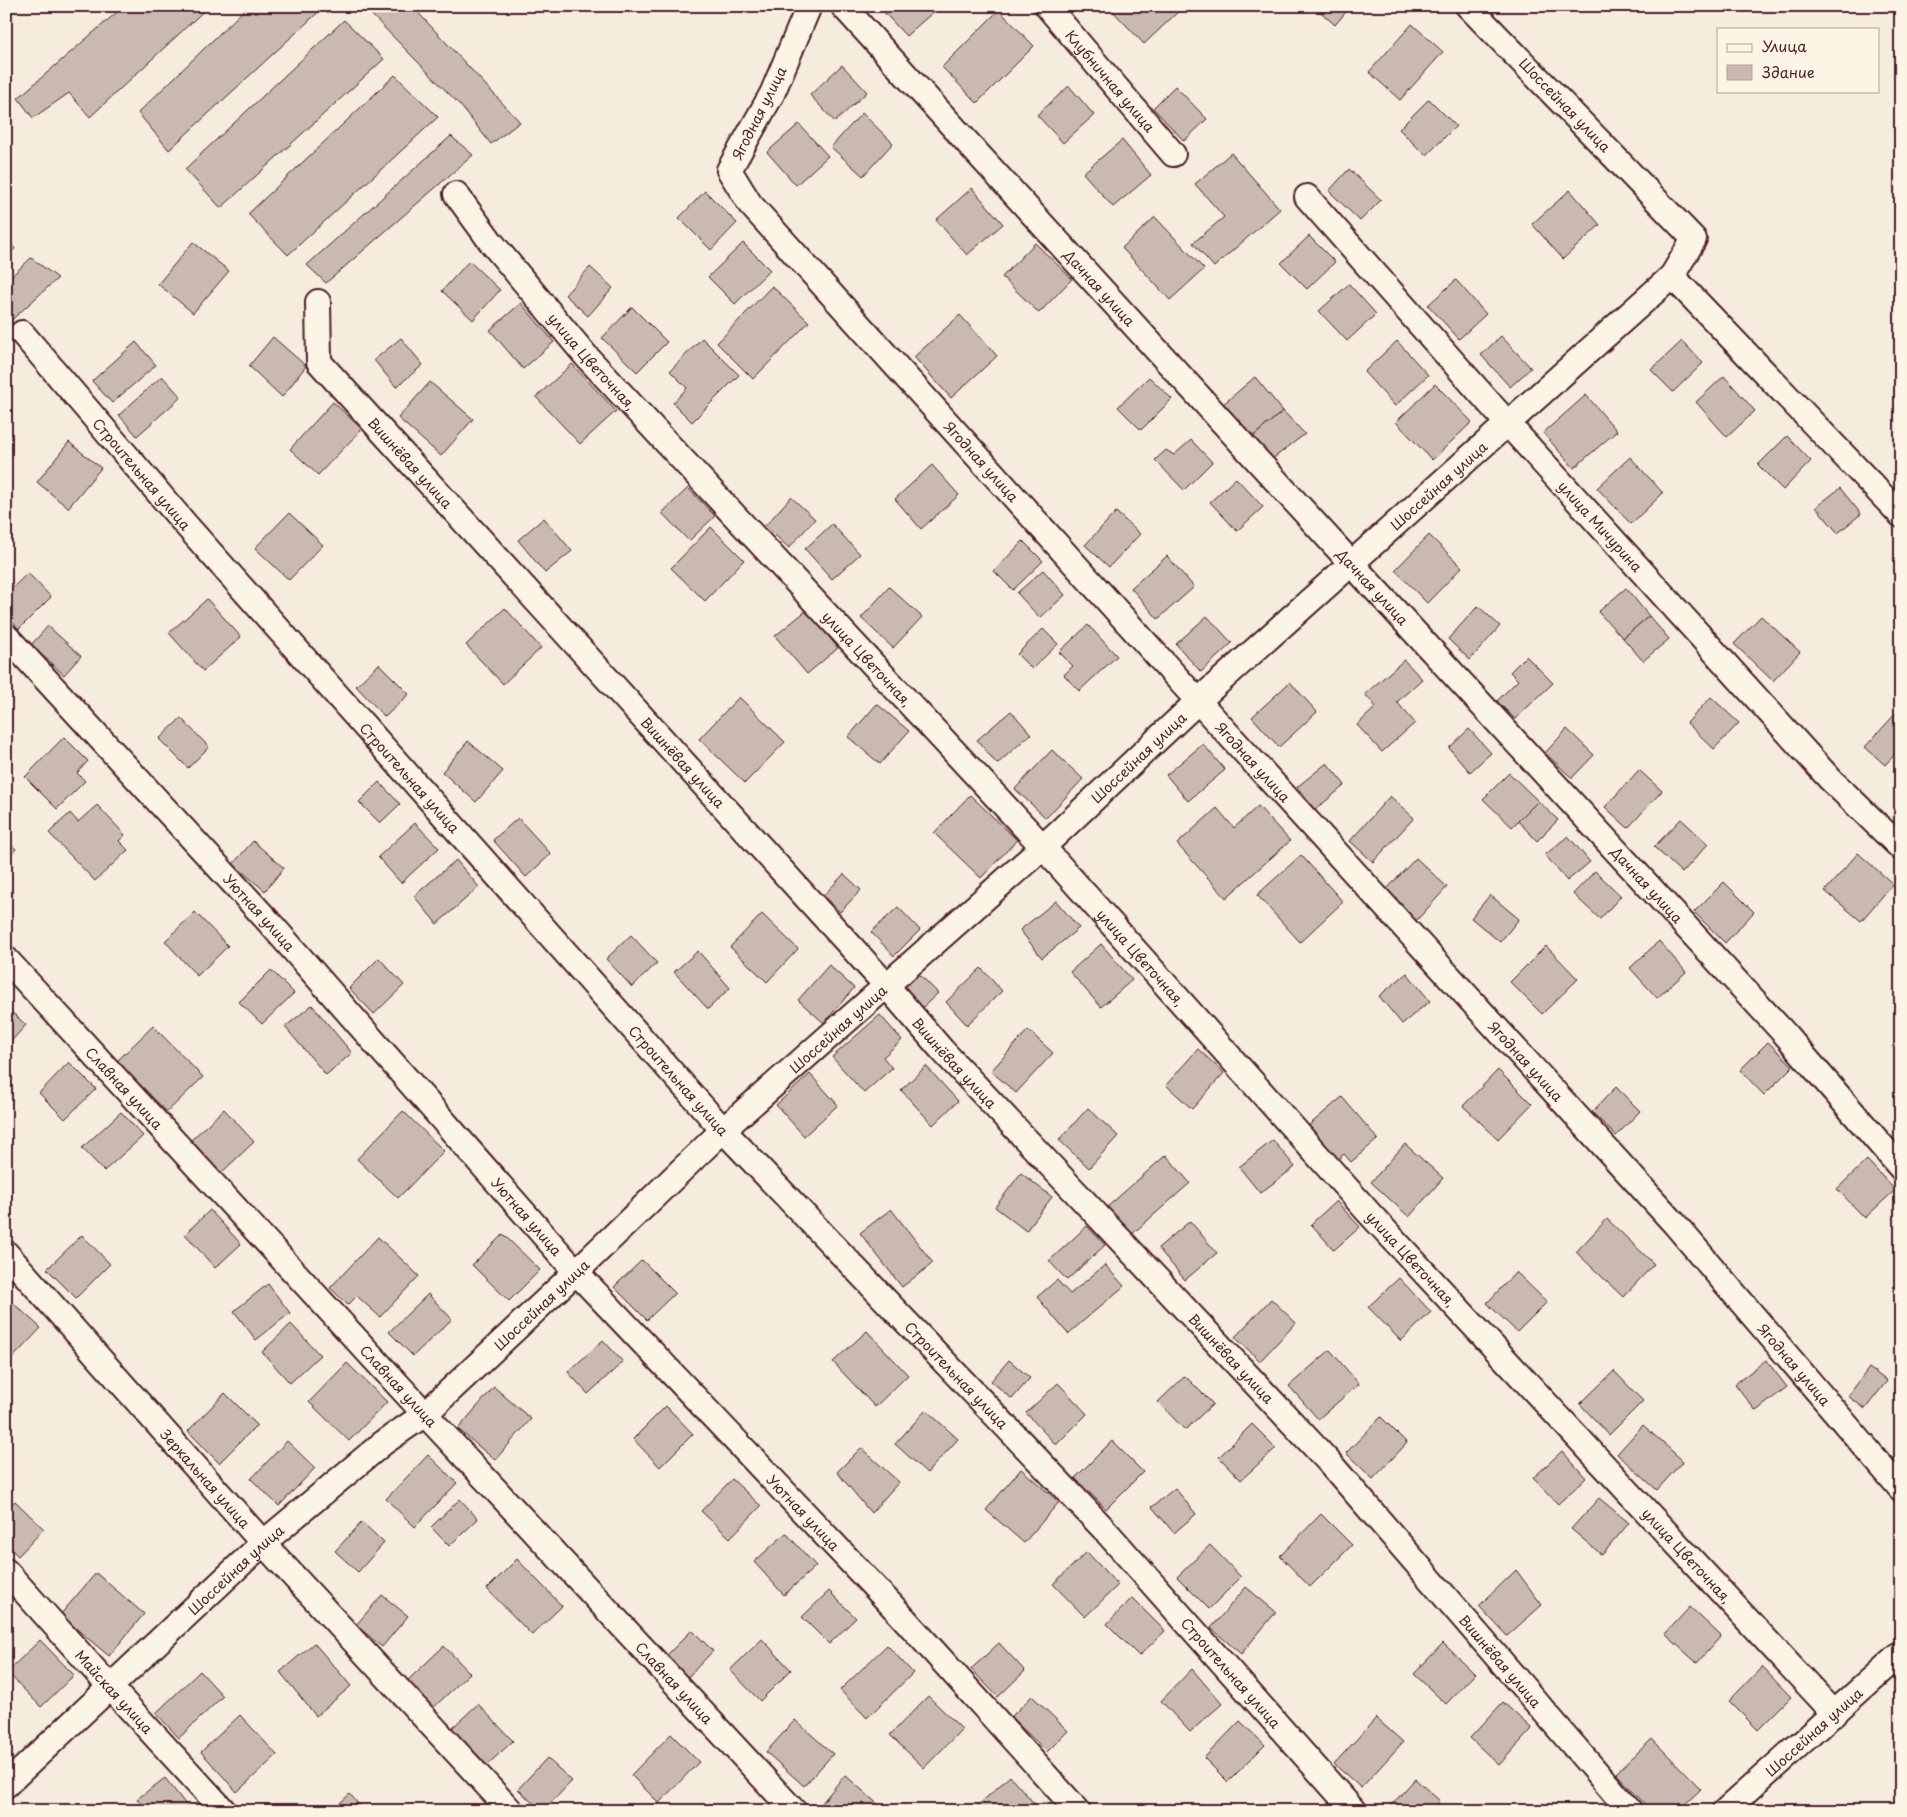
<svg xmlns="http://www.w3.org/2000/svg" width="1907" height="1817" viewBox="0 0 1907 1817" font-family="'Playpen Sans',sans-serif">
<rect width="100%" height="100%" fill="#f5ecde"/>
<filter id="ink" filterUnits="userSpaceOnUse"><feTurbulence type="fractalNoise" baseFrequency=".02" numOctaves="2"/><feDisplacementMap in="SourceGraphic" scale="10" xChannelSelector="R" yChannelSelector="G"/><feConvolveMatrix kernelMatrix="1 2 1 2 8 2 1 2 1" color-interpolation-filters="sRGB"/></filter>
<g filter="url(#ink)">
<!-- building -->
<g fill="#cab9b1" stroke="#4a1f2b">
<path d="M124 6H209L90 117 69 93 33 118 18 98Z"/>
<path d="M248 6H325L169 150 138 113Z"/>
<path d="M363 6H412L520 122 491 144 460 105Z"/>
<path d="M882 6H940L906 36 880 8Z"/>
<path d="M1108 6H1176L1180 10 1144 44Z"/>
<path d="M1314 6H1351L1335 25Z"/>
<path d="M999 10 1034 46 977 103 942 67Z"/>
<path d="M344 20 384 59 221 208 185 169Z"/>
<path d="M1412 24 1443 52 1400 100 1369 72Z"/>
<path d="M842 65 867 92 835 122 810 95Z"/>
<path d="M395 75 438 117 288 255 248 214Z"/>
<path d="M1069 86 1094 115 1063 143 1037 115Z"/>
<path d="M1175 86 1207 119 1184 141 1153 108Z"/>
<path d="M1429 99 1456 126 1426 156 1399 129Z"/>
<path d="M862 113 893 143 863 176 831 147Z"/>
<path d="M799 124 828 156 796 185 767 152Z"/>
<path d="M451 136 473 155 326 283 307 265Z"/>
<path d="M1122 140 1151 175 1113 207 1083 173Z"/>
<path d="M1231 153 1280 209 1214 267 1193 243 1224 217 1195 184Z"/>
<path d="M1349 169 1381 200 1360 221 1329 191Z"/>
<path d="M972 188 1003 224 967 255 936 220Z"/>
<path d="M1570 190 1600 225 1563 259 1532 224Z"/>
<path d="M705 191 737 223 711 250 679 218Z"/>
<path d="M1155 217 1204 269 1170 300 1122 248Z"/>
<path d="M1309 236 1335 262 1307 289 1281 263Z"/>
<path d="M8 239 15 249 6 257V240Z"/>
<path d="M193 242 229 271 193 313 158 284Z"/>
<path d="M743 243 770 270 735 304 708 277Z"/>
<path d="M1035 243 1072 279 1039 313 1002 277Z"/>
<path d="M31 258 58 278 6 325V281Z"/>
<path d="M469 261 500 290 473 320 442 291Z"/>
<path d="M590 267 613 288 588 316 565 295Z"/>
<path d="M1456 280 1486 314 1459 339 1428 305Z"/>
<path d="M1349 284 1376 314 1347 341 1319 311Z"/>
<path d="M772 286 809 322 753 379 717 343Z"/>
<path d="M521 303 554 342 523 369 490 330Z"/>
<path d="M632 307 667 342 637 372 602 338Z"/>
<path d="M960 315 997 356 951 398 914 357Z"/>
<path d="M1501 336 1531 368 1510 387 1481 355Z"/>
<path d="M273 337 306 366 282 397 249 366Z"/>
<path d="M401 338 423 365 396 387 374 360Z"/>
<path d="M702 338 739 375 692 422 673 403 687 388 670 371Z"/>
<path d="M1397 341 1428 375 1395 406 1364 372Z"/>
<path d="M1682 341 1703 363 1673 392 1651 370Z"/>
<path d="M136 342 156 365 112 403 92 381Z"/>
<path d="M572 364 616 411 580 444 536 397Z"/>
<path d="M162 376 181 397 137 436 119 415Z"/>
<path d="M1724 376 1755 411 1727 437 1696 402Z"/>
<path d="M1149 377 1172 399 1141 430 1118 407Z"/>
<path d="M1255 377 1283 411 1249 440 1221 406Z"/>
<path d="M430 382 473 419 441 456 398 418Z"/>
<path d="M1435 384 1472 422 1432 460 1396 422Z"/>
<path d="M1586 395 1617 431 1574 468 1543 433Z"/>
<path d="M333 402 362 429 318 475 290 449Z"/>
<path d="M1283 411 1305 434 1267 463 1249 440Z"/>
<path d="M1787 436 1811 461 1783 490 1758 465Z"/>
<path d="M1191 440 1212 462 1184 490 1155 460 1166 450 1174 455Z"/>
<path d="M69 442 101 468 68 508 37 482Z"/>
<path d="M1630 457 1663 493 1631 524 1597 488Z"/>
<path d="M932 465 959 495 921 529 895 499Z"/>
<path d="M1236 478 1263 507 1237 531 1210 502Z"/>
<path d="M688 488 715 516 689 541 662 513Z"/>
<path d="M1840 488 1861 514 1838 533 1816 507Z"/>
<path d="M791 497 815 519 789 548 765 526Z"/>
<path d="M1116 512 1140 534 1109 567 1085 545Z"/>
<path d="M289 513 323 545 289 580 255 548Z"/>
<path d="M544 518 572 551 545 573 518 540Z"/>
<path d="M832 524 860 554 832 579 805 549Z"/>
<path d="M711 527 744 560 705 601 671 568Z"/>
<path d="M1429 535 1462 567 1427 603 1395 570Z"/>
<path d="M1023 541 1043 561 1013 590 994 571Z"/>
<path d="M1167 556 1194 587 1158 619 1131 588Z"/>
<path d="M1043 570 1065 595 1040 618 1017 593Z"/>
<path d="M28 573 51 597 19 629 6 615V594Z"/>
<path d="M889 587 922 617 893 648 861 618Z"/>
<path d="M1626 588 1649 616 1623 638 1598 612Z"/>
<path d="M207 599 241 637 203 671 169 633Z"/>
<path d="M1478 606 1500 626 1470 660 1448 639Z"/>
<path d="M505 608 541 648 503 684 466 645Z"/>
<path d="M807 610 838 648 807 674 775 636Z"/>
<path d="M1207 616 1232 643 1201 672 1176 644Z"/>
<path d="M1649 616 1669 639 1643 661 1623 638Z"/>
<path d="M1761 616 1800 652 1773 681 1734 644Z"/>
<path d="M1088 625 1117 656 1079 691 1064 675 1073 666 1059 652Z"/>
<path d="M48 626 81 656 64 675 31 645Z"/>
<path d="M1043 629 1058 644 1032 669 1017 654Z"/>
<path d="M1526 656 1553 683 1515 719 1497 701 1518 680 1510 672Z"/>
<path d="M1404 660 1422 679 1397 702 1415 723 1382 752 1357 725 1376 707 1365 694Z"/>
<path d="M379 664 409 694 385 717 356 686Z"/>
<path d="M1290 682 1317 712 1279 747 1252 717Z"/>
<path d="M739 697 785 742 745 783 699 739Z"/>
<path d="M1711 697 1739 723 1714 749 1687 723Z"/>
<path d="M877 704 909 731 880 764 848 737Z"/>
<path d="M1011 711 1031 734 997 764 977 740Z"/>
<path d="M1898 711 1901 714V748L1885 765 1865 747Z"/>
<path d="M181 718 209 747 188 768 159 739Z"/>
<path d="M1469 729 1491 753 1470 772 1449 748Z"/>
<path d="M1567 729 1594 755 1572 778 1545 753Z"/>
<path d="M64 737 88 761 77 773 85 781 57 809 25 777Z"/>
<path d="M468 741 503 771 476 802 442 772Z"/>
<path d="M1203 744 1225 770 1188 801 1166 775Z"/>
<path d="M1052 750 1083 779 1046 818 1015 789Z"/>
<path d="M1327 763 1345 785 1315 810 1297 787Z"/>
<path d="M1639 770 1662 791 1628 828 1605 807Z"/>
<path d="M1509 773 1538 801 1512 827 1483 799Z"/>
<path d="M379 782 400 804 380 823 359 802Z"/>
<path d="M970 795 1017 840 981 878 934 833Z"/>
<path d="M1390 796 1414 818 1373 862 1350 841Z"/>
<path d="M1538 801 1558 820 1537 841 1518 821Z"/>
<path d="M97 805 125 835 119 841 128 850 95 881 49 833 70 813 78 822Z"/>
<path d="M1258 806 1290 841 1226 898 1177 844 1217 808 1234 828Z"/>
<path d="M518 818 551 854 526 877 493 840Z"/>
<path d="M1681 819 1708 844 1682 873 1654 847Z"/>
<path d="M415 823 439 848 401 883 378 857Z"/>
<path d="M1568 836 1590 862 1567 881 1545 855Z"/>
<path d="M6 840 16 849 6 860Z"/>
<path d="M253 841 284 868 265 891 233 864Z"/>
<path d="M1858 853 1893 884 1861 921 1825 891Z"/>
<path d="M1301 855 1343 902 1300 942 1257 895Z"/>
<path d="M1416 858 1447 887 1416 921 1385 891Z"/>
<path d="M456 860 479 887 437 924 414 896Z"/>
<path d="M1595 871 1621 896 1600 919 1573 894Z"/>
<path d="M844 874 861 890 840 912 823 896Z"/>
<path d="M1724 882 1754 912 1725 943 1694 912Z"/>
<path d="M1490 895 1519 919 1500 942 1471 918Z"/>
<path d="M1056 901 1079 928 1042 958 1020 930Z"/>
<path d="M898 907 920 930 894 956 871 932Z"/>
<path d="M195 912 228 946 197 976 165 941Z"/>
<path d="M762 914 798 949 767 982 730 947Z"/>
<path d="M631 935 657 963 632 987 606 959Z"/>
<path d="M1659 941 1686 972 1657 998 1630 968Z"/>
<path d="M1101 944 1132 980 1101 1007 1070 972Z"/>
<path d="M1546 946 1578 979 1542 1014 1510 982Z"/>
<path d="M698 951 730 988 708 1009 674 972Z"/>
<path d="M379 958 404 985 374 1014 349 988Z"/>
<path d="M829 965 854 988 824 1023 798 1000Z"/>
<path d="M981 968 1002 991 967 1025 946 1002Z"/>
<path d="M271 970 294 993 262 1024 239 1002Z"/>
<path d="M918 973 938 993 922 1008 903 989Z"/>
<path d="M1407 973 1430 1001 1402 1024 1379 996Z"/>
<path d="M312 1005 352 1053 326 1075 285 1027Z"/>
<path d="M6 1007 26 1025 6 1047Z"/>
<path d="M880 1015 902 1040 883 1057 892 1068 864 1093 832 1057Z"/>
<path d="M153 1026 203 1077 167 1112 117 1061Z"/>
<path d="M1028 1030 1053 1053 1016 1093 991 1071Z"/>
<path d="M1768 1042 1793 1066 1764 1095 1740 1070Z"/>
<path d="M1198 1049 1224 1073 1192 1109 1166 1085Z"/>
<path d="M69 1062 96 1089 65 1119 39 1093Z"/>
<path d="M926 1066 958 1101 933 1125 901 1090Z"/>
<path d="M1498 1070 1532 1104 1498 1139 1463 1106Z"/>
<path d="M810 1074 838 1105 804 1136 776 1105Z"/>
<path d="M1616 1087 1640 1111 1616 1136 1592 1112Z"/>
<path d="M1342 1097 1378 1139 1351 1162 1344 1154 1336 1161 1307 1127Z"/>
<path d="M1088 1108 1118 1136 1089 1168 1059 1140Z"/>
<path d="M224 1109 254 1142 220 1174 190 1141Z"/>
<path d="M403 1111 444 1151 398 1198 357 1159Z"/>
<path d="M121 1112 143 1136 104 1171 82 1148Z"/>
<path d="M1273 1140 1295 1167 1260 1193 1239 1167Z"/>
<path d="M1405 1144 1443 1178 1409 1217 1371 1182Z"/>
<path d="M1166 1155 1190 1183 1130 1236 1106 1208Z"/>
<path d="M1867 1160 1895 1190 1865 1218 1837 1189Z"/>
<path d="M1021 1173 1052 1197 1026 1231 995 1207Z"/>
<path d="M1336 1201 1360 1227 1334 1250 1311 1224Z"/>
<path d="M891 1209 933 1263 902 1287 860 1233Z"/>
<path d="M210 1210 241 1244 215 1268 185 1234Z"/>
<path d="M1607 1219 1654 1264 1623 1297 1576 1252Z"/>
<path d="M1190 1221 1217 1253 1185 1280 1158 1248Z"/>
<path d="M1087 1226 1105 1245 1067 1280 1049 1261Z"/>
<path d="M503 1234 540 1270 509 1301 472 1265Z"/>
<path d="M82 1235 110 1264 76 1298 47 1269Z"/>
<path d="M378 1237 419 1276 380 1317 357 1296 348 1305 330 1288Z"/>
<path d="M642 1260 675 1293 647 1320 614 1287Z"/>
<path d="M1105 1265 1124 1286 1068 1334 1037 1297 1057 1280 1070 1294Z"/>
<path d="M1516 1272 1547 1302 1517 1332 1487 1303Z"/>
<path d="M1399 1278 1431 1312 1401 1341 1368 1307Z"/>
<path d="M268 1284 290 1313 256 1340 234 1311Z"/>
<path d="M428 1294 452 1319 413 1356 389 1332Z"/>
<path d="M1271 1299 1296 1323 1260 1361 1235 1337Z"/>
<path d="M13 1303 41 1328 6 1365V1311Z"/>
<path d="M291 1324 320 1355 290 1383 262 1352Z"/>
<path d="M867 1331 908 1375 875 1407 833 1362Z"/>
<path d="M603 1340 623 1362 588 1394 568 1372Z"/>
<path d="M1330 1350 1359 1384 1318 1419 1289 1386Z"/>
<path d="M1009 1360 1030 1378 1012 1399 991 1381Z"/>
<path d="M1766 1360 1787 1387 1756 1411 1735 1384Z"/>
<path d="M347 1363 387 1402 349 1441 309 1402Z"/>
<path d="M1869 1368 1887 1381 1865 1409 1848 1396Z"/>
<path d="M1614 1371 1643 1401 1609 1435 1580 1404Z"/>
<path d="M1185 1376 1213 1404 1185 1430 1158 1402Z"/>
<path d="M1058 1383 1087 1414 1056 1445 1026 1413Z"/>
<path d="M494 1387 531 1419 495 1460 458 1429Z"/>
<path d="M225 1393 257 1425 219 1463 188 1431Z"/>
<path d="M666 1406 693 1434 660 1467 633 1439Z"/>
<path d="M926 1410 958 1439 927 1473 895 1444Z"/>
<path d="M1381 1417 1407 1443 1373 1479 1346 1453Z"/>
<path d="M1252 1424 1276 1448 1241 1480 1219 1457Z"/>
<path d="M1643 1425 1683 1461 1657 1490 1617 1454Z"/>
<path d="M287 1441 315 1468 279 1506 251 1479Z"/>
<path d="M1112 1441 1143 1472 1106 1509 1075 1478Z"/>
<path d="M861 1448 899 1482 871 1513 837 1472Z"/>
<path d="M1901 1450V1466L1893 1459Z"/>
<path d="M1562 1451 1586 1478 1558 1504 1533 1478Z"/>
<path d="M428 1455 457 1483 415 1527 386 1499Z"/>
<path d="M1021 1469 1059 1502 1024 1543 986 1510Z"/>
<path d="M732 1479 761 1506 730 1538 701 1511Z"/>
<path d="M1175 1488 1196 1514 1174 1533 1152 1507Z"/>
<path d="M1599 1498 1629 1523 1602 1555 1571 1529Z"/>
<path d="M460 1499 478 1519 449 1546 431 1527Z"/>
<path d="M15 1501 44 1529 18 1556 6 1544V1510Z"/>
<path d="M1321 1514 1352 1545 1310 1587 1280 1556Z"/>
<path d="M362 1522 384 1543 358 1572 335 1551Z"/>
<path d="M786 1533 816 1566 784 1595 754 1562Z"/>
<path d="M1210 1545 1241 1577 1209 1609 1177 1577Z"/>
<path d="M1087 1552 1118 1585 1085 1617 1053 1584Z"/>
<path d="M517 1559 562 1606 532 1635 487 1589Z"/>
<path d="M1516 1570 1542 1605 1507 1636 1479 1606Z"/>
<path d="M96 1573 144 1614 109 1656 60 1615Z"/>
<path d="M1246 1587 1276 1612 1241 1654 1211 1628Z"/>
<path d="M829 1591 856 1618 829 1644 802 1617Z"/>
<path d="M382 1595 408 1616 382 1647 356 1625Z"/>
<path d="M1132 1598 1165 1631 1139 1656 1107 1624Z"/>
<path d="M1690 1607 1721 1636 1697 1663 1665 1634Z"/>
<path d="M692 1630 713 1651 685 1680 663 1659Z"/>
<path d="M762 1639 791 1670 760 1701 730 1670Z"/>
<path d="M40 1640 74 1675 41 1707 7 1672Z"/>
<path d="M314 1643 351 1686 316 1716 280 1672Z"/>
<path d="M999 1643 1025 1671 998 1697 971 1669Z"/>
<path d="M1443 1643 1475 1674 1446 1704 1414 1674Z"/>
<path d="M887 1645 913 1673 867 1718 840 1690Z"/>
<path d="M444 1646 470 1673 432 1709 406 1682Z"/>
<path d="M1762 1667 1791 1697 1758 1730 1729 1701Z"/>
<path d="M1192 1669 1222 1704 1190 1732 1161 1701Z"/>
<path d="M200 1671 223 1696 179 1738 156 1713Z"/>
<path d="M928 1696 962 1729 924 1768 890 1735Z"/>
<path d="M1032 1696 1068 1731 1047 1752 1011 1717Z"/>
<path d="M1503 1702 1532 1729 1499 1765 1470 1738Z"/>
<path d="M478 1704 513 1741 487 1765 452 1728Z"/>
<path d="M240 1715 277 1755 237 1792 201 1752Z"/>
<path d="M1376 1718 1403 1742 1361 1788 1334 1764Z"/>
<path d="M795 1720 833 1754 804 1786 766 1752Z"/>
<path d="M1240 1721 1265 1745 1228 1782 1204 1758Z"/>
<path d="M671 1734 699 1762 659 1803 631 1775Z"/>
<path d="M1652 1739 1701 1789 1678 1811H1651L1616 1773Z"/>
<path d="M547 1758 572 1781 543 1811H541L518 1789Z"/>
<path d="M845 1775 881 1807 877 1811H828L821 1804Z"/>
<path d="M1010 1776 1041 1811H977L975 1808Z"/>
<path d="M165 1778 191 1811H146L137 1799Z"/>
<path d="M1415 1779 1440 1801 1431 1811H1392L1389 1808Z"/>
<path d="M350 1794 364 1811H331Z"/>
<path d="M1591 1804 1598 1811H1585Z"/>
</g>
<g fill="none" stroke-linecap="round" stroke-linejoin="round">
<!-- minor casing -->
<g stroke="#4a1f2b" stroke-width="28">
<g id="minor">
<path id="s1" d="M809 6 772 94 729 170 750 204 1198 701 1674 1223 1901 1489"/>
<path id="s2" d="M843 6 1351 563 1785 1034 1901 1168"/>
<path id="s3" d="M1047 6 1173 154"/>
<path id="s4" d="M456 194 491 242 586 356 1043 847 1369 1213 1835 1714"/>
<path id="s5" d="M1307 197 1508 424 1830 779 1901 848"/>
<path d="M1672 276 1901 515"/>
<path id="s6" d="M318 302 319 362 886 985 942 1050 1329 1462 1630 1811"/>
<path id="s7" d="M22 333 186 525 723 1130 1103 1528 1354 1811"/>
<path id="s8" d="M6 636 269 922 576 1272 900 1614 1078 1811"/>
<path id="s9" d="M6 959 425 1414 794 1811"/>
<path id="s10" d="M6 1253 263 1543 511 1811"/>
<path id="s11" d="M6 1571 110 1687 224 1811"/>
<path id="s12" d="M6 1785 263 1543 383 1443 425 1414 576 1272 723 1130 1043 847 1198 701 1672 276 1694 239 1468 6"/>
<path id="s13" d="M1725 1811 1901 1653"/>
</g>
</g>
<!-- minor -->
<use href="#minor" stroke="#fcf5e5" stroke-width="24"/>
</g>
</g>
<g text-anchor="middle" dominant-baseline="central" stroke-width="4" stroke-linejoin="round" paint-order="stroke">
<!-- street labels -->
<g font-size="14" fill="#4a1f2b" stroke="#fcf5e5">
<text stroke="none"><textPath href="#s3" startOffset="98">Клубничная улица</textPath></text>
<text transform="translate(1565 105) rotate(46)">Шоссейная улица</text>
<text transform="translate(759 113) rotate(-63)">Ягодная улица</text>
<text stroke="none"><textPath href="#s2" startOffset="381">Дачная улица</textPath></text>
<text stroke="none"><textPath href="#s4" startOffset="216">улица Цветочная,</textPath></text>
<text stroke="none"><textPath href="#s1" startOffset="569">Ягодная улица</textPath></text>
<text stroke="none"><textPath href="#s6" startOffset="196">Вишнёвая улица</textPath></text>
<text stroke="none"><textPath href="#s7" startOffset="185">Строительная улица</textPath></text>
<text stroke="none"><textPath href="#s12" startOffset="1935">Шоссейная улица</textPath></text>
<text stroke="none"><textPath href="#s5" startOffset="441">улица Мичурина</textPath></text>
<text stroke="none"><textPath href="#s2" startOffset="786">Дачная улица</textPath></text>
<text stroke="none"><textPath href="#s4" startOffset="621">улица Цветочная,</textPath></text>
<text stroke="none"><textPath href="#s12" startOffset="1530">Шоссейная улица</textPath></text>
<text stroke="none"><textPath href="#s1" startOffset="974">Ягодная улица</textPath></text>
<text stroke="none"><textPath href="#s6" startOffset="601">Вишнёвая улица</textPath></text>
<text stroke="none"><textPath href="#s7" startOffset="590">Строительная улица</textPath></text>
<text stroke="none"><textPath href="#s2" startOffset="1191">Дачная улица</textPath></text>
<text stroke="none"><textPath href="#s8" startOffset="375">Уютная улица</textPath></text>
<text stroke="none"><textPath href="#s4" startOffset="1026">улица Цветочная,</textPath></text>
<text stroke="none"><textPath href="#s12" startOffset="1125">Шоссейная улица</textPath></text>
<text stroke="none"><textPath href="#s1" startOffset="1379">Ягодная улица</textPath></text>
<text stroke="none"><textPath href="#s6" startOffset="1006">Вишнёвая улица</textPath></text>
<text stroke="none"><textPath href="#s7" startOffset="995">Строительная улица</textPath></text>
<text stroke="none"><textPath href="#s9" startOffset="175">Славная улица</textPath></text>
<text stroke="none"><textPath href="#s8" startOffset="780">Уютная улица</textPath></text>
<text stroke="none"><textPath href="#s4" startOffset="1431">улица Цветочная,</textPath></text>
<text stroke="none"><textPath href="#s12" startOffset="720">Шоссейная улица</textPath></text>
<text stroke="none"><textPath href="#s6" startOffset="1411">Вишнёвая улица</textPath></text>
<text stroke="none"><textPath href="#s1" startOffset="1784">Ягодная улица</textPath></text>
<text stroke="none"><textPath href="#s7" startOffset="1400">Строительная улица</textPath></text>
<text stroke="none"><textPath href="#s9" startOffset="580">Славная улица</textPath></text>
<text stroke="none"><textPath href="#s10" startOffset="301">Зеркальная улица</textPath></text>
<text stroke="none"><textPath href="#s8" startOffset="1185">Уютная улица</textPath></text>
<text stroke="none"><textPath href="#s4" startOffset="1836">улица Цветочная,</textPath></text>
<text stroke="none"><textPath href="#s12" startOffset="315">Шоссейная улица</textPath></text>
<text stroke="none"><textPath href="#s6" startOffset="1816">Вишнёвая улица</textPath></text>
<text stroke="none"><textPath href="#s7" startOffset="1805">Строительная улица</textPath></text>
<text stroke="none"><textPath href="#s9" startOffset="985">Славная улица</textPath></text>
<text stroke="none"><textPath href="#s11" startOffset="162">Майская улица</textPath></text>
<text stroke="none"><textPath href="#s13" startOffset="119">Шоссейная улица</textPath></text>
</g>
</g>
<!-- margin -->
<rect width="1907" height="1817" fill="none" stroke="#fcf5e5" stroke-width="25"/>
<rect x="12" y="12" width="1882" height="1792" fill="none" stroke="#4a1f2b" stroke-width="2" filter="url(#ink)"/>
<!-- legend -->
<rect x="1717" y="28" width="162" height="65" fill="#fcf5e5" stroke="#b59f9b"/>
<rect x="1727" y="44" width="25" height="8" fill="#fcf5e5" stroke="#b59f9b"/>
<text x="1762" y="52" font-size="15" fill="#4a1f2b">Улица</text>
<rect x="1727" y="65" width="25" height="15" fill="#cab9b1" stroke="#b59f9b"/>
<text x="1762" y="78" font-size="15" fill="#4a1f2b">Здание</text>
</svg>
